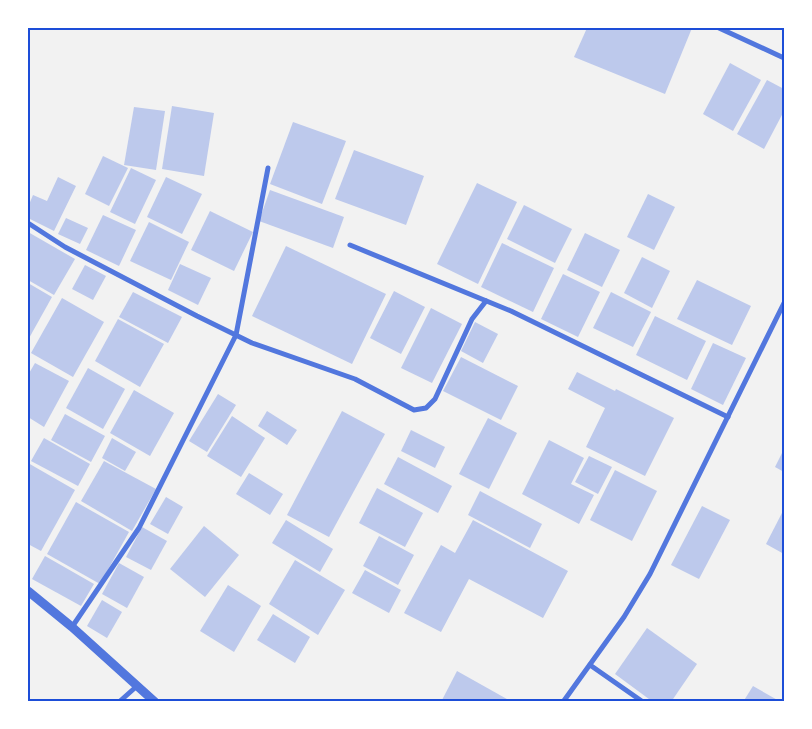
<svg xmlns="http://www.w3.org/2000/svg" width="812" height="729" viewBox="0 0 812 729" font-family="Arial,sans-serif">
<rect width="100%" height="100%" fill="#f2f2f2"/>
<!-- building -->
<g fill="#bdc9ec">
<path d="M587 28H692L665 94 574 57Z"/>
<path d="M730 63 761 80 733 131 703 114Z"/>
<path d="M767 80 784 89V111L764 149 737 134Z"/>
<path d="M172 106 214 113 204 176 162 169Z"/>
<path d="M134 107 165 111 156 170 124 165Z"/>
<path d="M293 122 346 141 322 204 270 184Z"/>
<path d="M354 150 424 176 406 225 335 199Z"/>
<path d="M103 156 128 168 109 206 85 194Z"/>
<path d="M131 168 156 180 135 224 110 212Z"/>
<path d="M58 177 76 186 54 231 28 218V207L33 195 47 201Z"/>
<path d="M166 177 202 194 182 234 147 217Z"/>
<path d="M477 183 517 202 478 284 437 264Z"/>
<path d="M270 190 344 217 333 248 259 221Z"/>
<path d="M648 194 675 207 654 250 627 237Z"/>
<path d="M524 205 572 229 555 263 507 239Z"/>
<path d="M210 211 253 232 234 271 191 250Z"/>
<path d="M103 215 136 230 119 266 86 250Z"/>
<path d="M66 218 88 228 80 244 58 234Z"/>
<path d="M149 222 189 242 171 280 130 261Z"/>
<path d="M28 232 75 259 54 295 28 280Z"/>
<path d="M585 233 620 250 602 287 567 270Z"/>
<path d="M502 243 554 268 533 312 481 287Z"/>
<path d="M286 246 386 294 352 364 252 316Z"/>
<path d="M642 257 670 271 652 308 624 293Z"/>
<path d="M180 264 211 278 198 305 168 290Z"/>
<path d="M85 265 106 276 93 300 72 289Z"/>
<path d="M563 274 600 292 578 337 541 319Z"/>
<path d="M697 280 751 306 732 345 677 319Z"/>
<path d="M28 283 52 297 28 340Z"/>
<path d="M394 291 425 307 401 354 370 338Z"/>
<path d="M133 292 182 317 168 343 119 317Z"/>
<path d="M611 292 651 312 633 347 593 328Z"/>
<path d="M62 298 104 322 73 377 31 353Z"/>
<path d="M431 308 462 324 432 383 401 368Z"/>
<path d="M655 316 706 341 687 380 636 355Z"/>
<path d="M118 319 164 344 140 387 95 361Z"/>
<path d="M475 322 498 334 483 363 461 351Z"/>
<path d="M713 343 746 358 723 405 691 389Z"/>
<path d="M461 357 518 386 501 420 443 391Z"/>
<path d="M35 363 69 381 44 427 28 417V375Z"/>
<path d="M88 368 125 389 103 429 66 408Z"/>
<path d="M577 372 615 391 616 389 674 418 645 476 586 447 605 408 568 389Z"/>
<path d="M134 390 174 413 150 456 110 433Z"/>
<path d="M218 394 236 405 207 452 189 441Z"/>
<path d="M267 411 297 430 287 445 258 426Z"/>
<path d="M342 411 385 434 329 537 287 515Z"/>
<path d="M65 414 105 436 91 462 51 440Z"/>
<path d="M232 416 265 438 241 477 207 456Z"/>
<path d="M488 418 517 433 489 489 459 474Z"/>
<path d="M411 430 445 447 435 468 401 451Z"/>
<path d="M44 438 90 464 78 486 31 461Z"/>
<path d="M112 438 136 452 125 471 102 458Z"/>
<path d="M549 440 584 458 571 484 594 495 579 524 522 494Z"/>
<path d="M784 449V472L775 467Z"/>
<path d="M589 456 612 467 598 494 575 482Z"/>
<path d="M398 457 452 486 438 513 384 484Z"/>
<path d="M104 461 156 489 132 531 81 501Z"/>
<path d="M28 463 75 490 41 551 28 544Z"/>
<path d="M615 470 657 491 632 541 590 520Z"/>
<path d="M249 473 283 494 270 515 236 494Z"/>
<path d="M377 488 423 513 405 547 359 523Z"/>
<path d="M480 491 542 524 530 548 468 515Z"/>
<path d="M166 497 183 507 168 534 150 524Z"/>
<path d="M76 502 129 532 100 584 47 554Z"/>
<path d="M702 506 730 520 699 579 671 565Z"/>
<path d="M784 509V554L766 544Z"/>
<path d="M286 520 333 549 320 572 272 543Z"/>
<path d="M473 520 568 571 543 618 469 579 441 632 404 613 441 545 455 553Z"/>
<path d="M204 526 239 555 205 597 170 569Z"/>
<path d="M142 527 167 541 151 570 126 557Z"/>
<path d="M379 536 414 555 398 585 363 566Z"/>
<path d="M45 556 94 584 81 606 32 579Z"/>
<path d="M295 560 345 590 318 635 269 604Z"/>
<path d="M119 563 144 577 127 608 102 594Z"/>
<path d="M365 570 401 590 389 613 352 593Z"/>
<path d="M228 585 261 606 234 652 200 631Z"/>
<path d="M102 600 122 612 107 638 87 626Z"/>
<path d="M273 614 310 637 295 663 257 640Z"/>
<path d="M647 628 697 664 671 702H653L615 674Z"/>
<path d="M457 671 512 702H441Z"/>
<path d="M753 686 781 702H743Z"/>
</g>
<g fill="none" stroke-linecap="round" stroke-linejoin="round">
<!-- minor -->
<g stroke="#5277de" stroke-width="5">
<path d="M719 28 784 58"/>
<path d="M28 223 65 247 197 316 252 343 355 379 414 410 426 408 435 399 472 319 486 301"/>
<path d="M350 245 511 311 728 417"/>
<path d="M72 627 139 528 236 335 268 168"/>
<path d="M590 665 643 702"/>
<path d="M119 702 137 686"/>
<path d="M563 702 624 617 650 574 784 303"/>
</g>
<!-- tertiary -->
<path stroke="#5277de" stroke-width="9" d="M28 591 72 627 155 702"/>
</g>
<!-- border -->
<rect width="812" height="729" fill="none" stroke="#ffffff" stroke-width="58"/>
<rect x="29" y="29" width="754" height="671" fill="none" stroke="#1d4ed8" stroke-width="2"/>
</svg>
